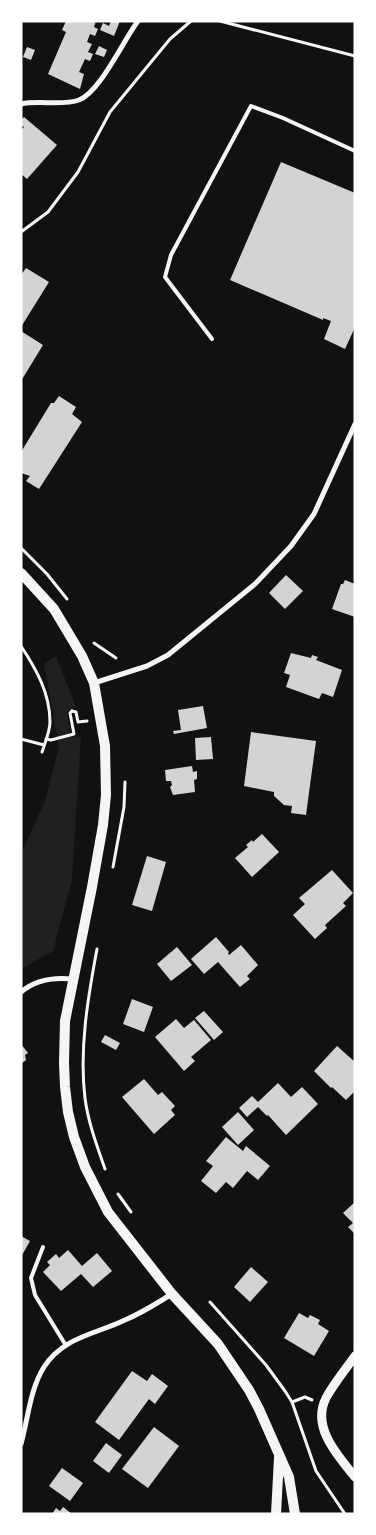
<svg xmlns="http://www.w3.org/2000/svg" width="376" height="1535" viewBox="0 0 376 1535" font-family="'Archivo Narrow',sans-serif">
<rect width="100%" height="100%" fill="#111"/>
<!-- green -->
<path fill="#202020" d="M56 656 76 707 67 712 71 737 81 736 72 880 53 951 21 969V854L45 801 59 747 44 664Z"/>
<!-- building -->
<g fill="#d3d3d3">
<path d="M66 21H96L94 27 98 29 95 36 90 34 87 42 92 44 88 52 93 54 90 61 85 59 79 72 84 74 80 89 48 74 66 32 62 30Z"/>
<path d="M111 21H120L114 36 100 30 103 23 109 26Z"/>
<path d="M99 46 107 50 104 57 95 54Z"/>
<path d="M27 47 35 50 31 60 23 57Z"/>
<path d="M24 117 57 145 27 179 21 174V130L24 127 21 125V120Z"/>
<path d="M281 162 355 193V327L345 349 324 339 331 321 323 318V320L230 280Z"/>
<path d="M26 268 49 282 21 327V275Z"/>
<path d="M21 331 43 345 21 381Z"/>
<path d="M59 396 76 407 72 414 82 422 39 489 26 481 30 476 21 473V452L51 403H54Z"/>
<path d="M286 575 303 591 285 609 269 593Z"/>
<path d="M345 580 355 584V617L332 609 341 584H343Z"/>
<path d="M291 653 311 658 312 655 318 657 316 660 342 670 333 697 322 693 319 699 286 687 290 675 284 673Z"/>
<path d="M203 706 207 728 174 734 173 731 181 730 178 710Z"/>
<path d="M251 732 316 741 306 815 291 813 292 806 284 805 274 796V792L244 786Z"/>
<path d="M211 737 213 759 196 760 195 738Z"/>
<path d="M192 766 193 772 197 771V779L194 780 195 792 173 795 170 787 172 785 171 781H166L165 770Z"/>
<path d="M262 834 279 852 252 877 235 858 248 847 246 845 252 840 253 842Z"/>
<path d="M147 856 166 862 152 911 132 905Z"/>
<path d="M332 870 353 893 343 903 346 906 325 925 327 928 315 939 293 915 305 904 299 898Z"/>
<path d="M216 937 229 952 228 953 229 955 241 945 258 965 247 976 250 979 240 987 218 962 204 974 191 959Z"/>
<path d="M177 947 192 965 171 981 157 964Z"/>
<path d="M132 999 153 1007 144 1032 123 1024Z"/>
<path d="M204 1011 223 1032 214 1040 195 1018Z"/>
<path d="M176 1019 184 1028 194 1020 211 1040 191 1057 195 1061 184 1071 155 1037Z"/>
<path d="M105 1035 120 1043 116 1050 101 1042Z"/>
<path d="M21 1044 28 1053 25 1055 26 1060 21 1064Z"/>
<path d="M337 1046 355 1062V1091L346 1100 332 1087 331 1088 314 1071Z"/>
<path d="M144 1079 158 1095 162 1092 175 1106 171 1110 175 1115 154 1134 122 1097Z"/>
<path d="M278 1083 291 1097 302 1087 318 1104 286 1135 268 1115 267 1116 258 1107 247 1117 239 1108 252 1096 258 1102Z"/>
<path d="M238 1112 254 1130 238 1145 222 1127Z"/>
<path d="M226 1137 243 1151 246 1146 270 1166 258 1180 247 1171 233 1188 226 1182 216 1193 201 1181 213 1166 206 1161Z"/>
<path d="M355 1202V1234L348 1227 353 1223 343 1213Z"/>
<path d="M21 1236 30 1241 21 1257Z"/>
<path d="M68 1250 82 1266 97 1253 112 1271 93 1287 81 1274 61 1291 43 1272 50 1265 47 1262 56 1254 59 1258Z"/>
<path d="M251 1267 268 1282 250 1302 234 1287Z"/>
<path d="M299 1313 308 1318 310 1315 320 1320 318 1324 329 1331 314 1356 284 1338Z"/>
<path d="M132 1371 147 1381 152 1374 168 1386 155 1404 149 1399 119 1440 95 1422Z"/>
<path d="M154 1427 179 1446 148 1488 122 1469Z"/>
<path d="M106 1443 122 1455 109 1473 93 1461Z"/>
<path d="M62 1468 83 1483 70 1501 49 1486Z"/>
<path d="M63 1507 72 1514H52L56 1508 60 1511Z"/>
</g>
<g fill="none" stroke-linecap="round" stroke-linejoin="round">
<!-- path -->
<g stroke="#f5f5f5" stroke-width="3">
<path d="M220 21 355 56"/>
<path d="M21 232 48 212 78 172 110 112 170 39 191 21"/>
<path d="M21 548 47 574 67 599"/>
<path d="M94 643 116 658"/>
<path d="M21 646C36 669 50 693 50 722 50 731 45 743 42 752"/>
<path d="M72 711 76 712 78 722 87 721"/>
<path d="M21 739 44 745"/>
<path d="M46 739 51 740 74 734 70 713 72 711"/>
<path d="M113 867 124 807 125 782"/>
<path d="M97 949C88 997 79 1049 85 1098 88 1122 97 1146 105 1169"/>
<path d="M118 1194 131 1212"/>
<path d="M210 1302 266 1365 285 1391 292 1402 316 1471 345 1514"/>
<path d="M292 1402 305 1397 312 1400"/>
</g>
<!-- service -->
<g stroke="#f5f5f5" stroke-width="4">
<path d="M212 339 165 277 171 255 251 106 283 118 355 151"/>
<path d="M43 1247 31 1278 35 1295 65 1344"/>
</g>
<!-- minor -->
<g stroke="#f5f5f5" stroke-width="5">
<path d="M21 104C38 100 63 106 79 100 100 92 123 41 138 21"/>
<path d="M94 683 147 666 168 655 255 584 291 546 314 514 355 424"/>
<path d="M21 992C36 979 54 977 73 979"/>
<path d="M21 1444C28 1419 30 1389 44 1367 63 1337 96 1334 125 1320 142 1313 157 1303 172 1294"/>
</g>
<!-- tertiary -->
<path stroke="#f5f5f5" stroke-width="9" d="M355 1356C345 1370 334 1383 326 1398 311 1427 338 1456 355 1477"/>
<!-- secondary -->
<g stroke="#f5f5f5" stroke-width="10">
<path d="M21 573 54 609 82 656 94 683 105 746 106 795 103 825 92 887 65 1021 64 1063 65 1087 68 1112 74 1137 85 1167 108 1212 172 1294 218 1344 249 1390 259 1409 289 1477 295 1514"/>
<path d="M276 1514 279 1458"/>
</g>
</g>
<!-- border -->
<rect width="376" height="1535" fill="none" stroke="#ffffff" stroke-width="45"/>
</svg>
